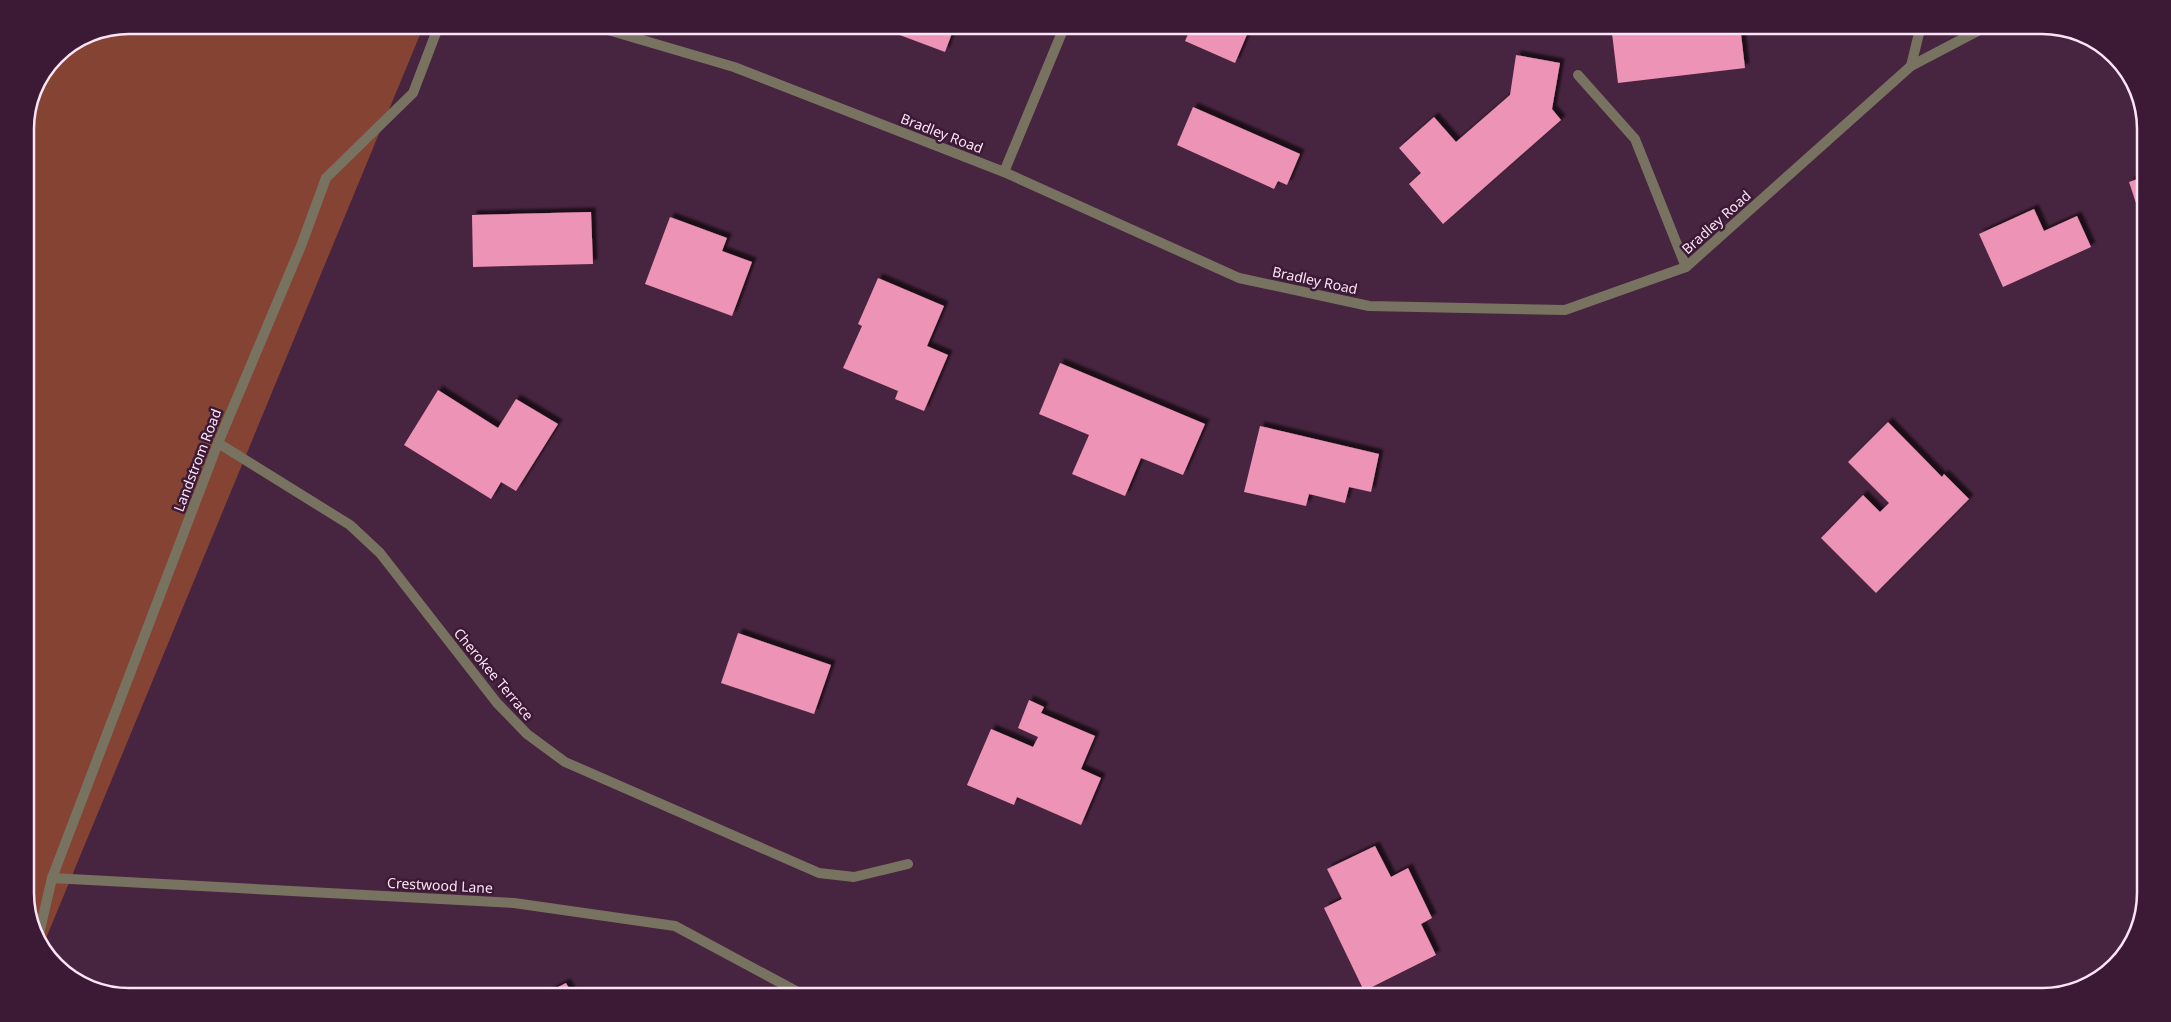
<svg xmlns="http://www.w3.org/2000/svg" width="2171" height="1022" viewBox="0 0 2171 1022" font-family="'Noto Sans',sans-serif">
<defs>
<filter id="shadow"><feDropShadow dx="4.5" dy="-4.5" stdDeviation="1" flood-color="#0009"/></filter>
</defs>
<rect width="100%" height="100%" fill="#47243f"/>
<!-- green -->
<path fill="#854433" d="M129 25H424L42 948 25 900V123L36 83 56 55 90 33Z"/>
<!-- building -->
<g fill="#ed93b6" filter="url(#shadow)">
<path d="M891 25H955L945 52 889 31Z"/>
<path d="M1192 25H1251L1235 63 1185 41Z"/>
<path d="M1611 25H1740L1745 68 1618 83Z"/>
<path d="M1516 55 1560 63 1552 109 1561 120 1443 224 1409 184 1421 173 1399 148 1434 117 1456 142 1510 95Z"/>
<path d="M1193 107 1300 154 1287 185 1278 181 1274 189 1177 145Z"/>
<path d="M2146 176V223L2143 224 2129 182Z"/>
<path d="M2034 209 2044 231 2077 216 2091 247 2003 287 1979 234Z"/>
<path d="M591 212 593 264 473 267 472 215Z"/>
<path d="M670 217 727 238 722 251 752 262 732 316 645 284Z"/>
<path d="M878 278 944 306 927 346 948 355 924 411 895 399 898 391 843 368 862 326 858 324Z"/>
<path d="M1060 363 1205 424 1183 475 1141 458 1125 496 1072 474 1089 435 1039 414Z"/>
<path d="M438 390 498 428 516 399 558 424 516 491 501 482 491 499 404 445Z"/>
<path d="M1888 422 1942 477 1944 474 1969 499 1876 593 1821 538 1863 495 1880 512 1889 503 1848 462Z"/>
<path d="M1260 426 1379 454 1371 492 1349 487 1345 503 1309 494 1306 506 1244 492Z"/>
<path d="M738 633 831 665 814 714 721 683Z"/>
<path d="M1029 700 1044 707 1041 713 1095 736 1081 769 1101 778 1081 825 1017 797 1014 805 967 785 991 729 1033 747 1038 737 1018 728Z"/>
<path d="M1375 846 1391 877 1408 868 1432 918 1421 924 1436 955 1364 991 1324 908 1342 899 1327 869Z"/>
<path d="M566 983 574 997H539Z"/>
</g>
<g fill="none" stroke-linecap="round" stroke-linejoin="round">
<!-- service -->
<path stroke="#787360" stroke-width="10" d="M1578 75 1635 139 1686 267"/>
<!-- minor -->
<g stroke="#787360" stroke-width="10">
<path d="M591 25 734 67 1004 172 1239 278 1369 306 1565 310 1686 267 1911 66 1989 25"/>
<path d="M1911 66 1921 25"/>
<path d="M1004 172 1065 25"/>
<path d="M218 443 350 525 380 553 497 703 527 734 565 762 819 873 854 877 908 864"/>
<path d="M52 878 514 903 675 926 807 997"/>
<path d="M38 938 52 878 218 443 301 246 326 178 413 93 439 25"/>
</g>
</g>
<g text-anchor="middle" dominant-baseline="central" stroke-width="5" stroke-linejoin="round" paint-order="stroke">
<!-- street labels -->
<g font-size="14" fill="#fbe4f5" stroke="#3c1a35">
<text transform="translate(942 133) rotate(21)">Bradley Road</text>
<text transform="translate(1716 222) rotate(-42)">Bradley Road</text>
<text transform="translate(1315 280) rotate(12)">Bradley Road</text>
<text transform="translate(197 460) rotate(-69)">Landstrom Road</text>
<text transform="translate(494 674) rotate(50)">Cherokee Terrace</text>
<text transform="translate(440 885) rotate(3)">Crestwood Lane</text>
</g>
</g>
<!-- crop -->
<path d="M0 0H2171V1022H0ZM129 34H2042A95 95 0 0 1 2137 129V893A95 95 0 0 1 2042 988H129A95 95 0 0 1 34 893V129A95 95 0 0 1 129 34Z" fill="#3c1a35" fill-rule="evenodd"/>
<path fill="none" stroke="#fbe4f5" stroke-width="2.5" d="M129 34H2042A95 95 0 0 1 2137 129V893A95 95 0 0 1 2042 988H129A95 95 0 0 1 34 893V129A95 95 0 0 1 129 34Z"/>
</svg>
